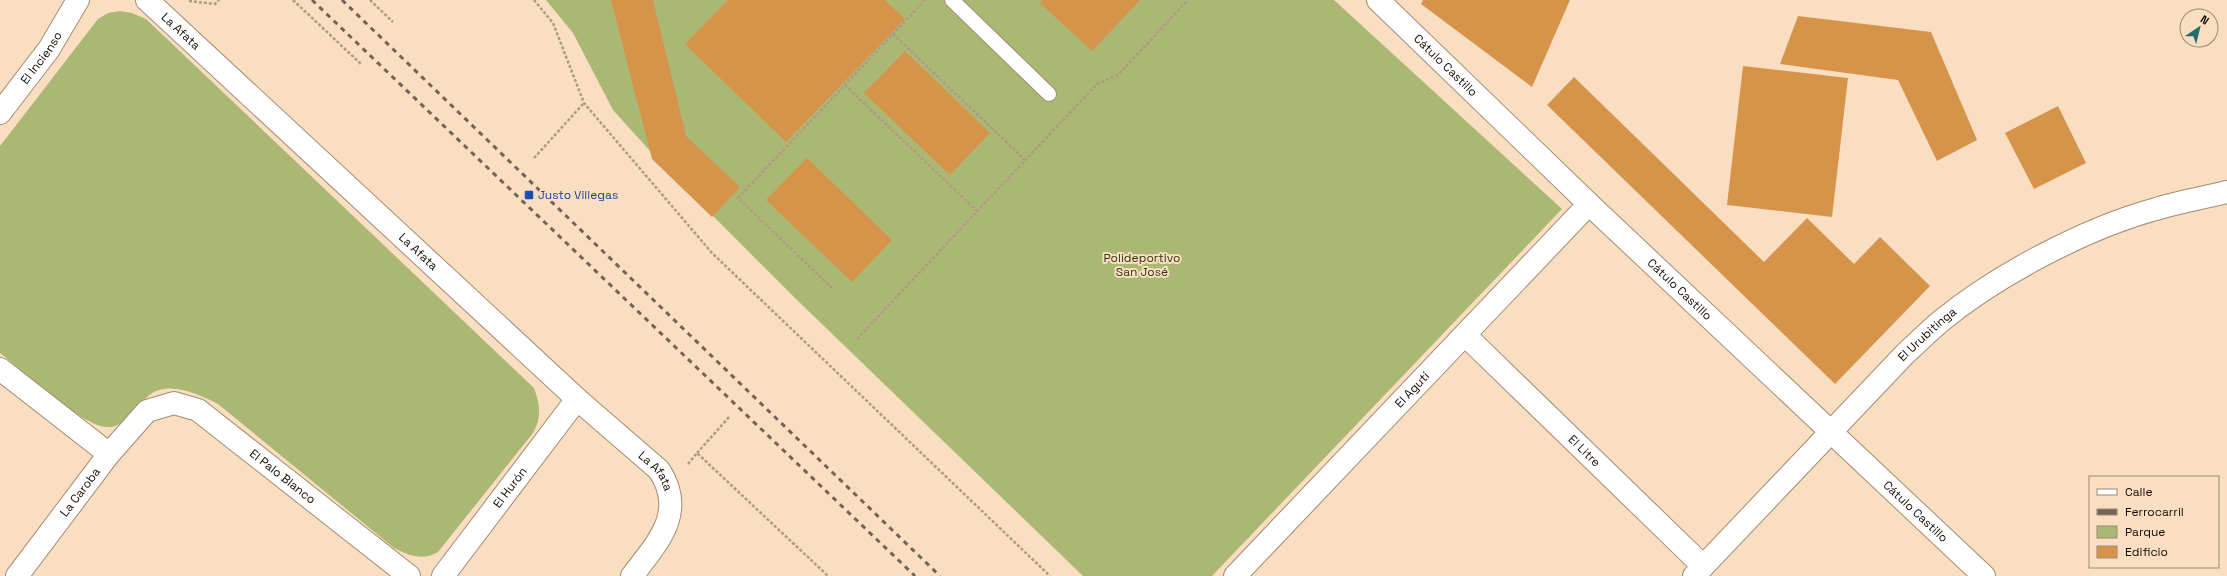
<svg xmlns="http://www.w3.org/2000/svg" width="2227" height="576" viewBox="0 0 2227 576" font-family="'Space Grotesk',sans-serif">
<rect width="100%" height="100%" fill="#f9dec2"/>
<!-- green -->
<g fill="#abb874">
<path d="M546 0H1334L1562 209 1212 576H1083L795 298 669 172 613 110 573 33Z"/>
<path d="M120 11 132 13 146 19 534 388C540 405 542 417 533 433L438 552C422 561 410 556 394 548L218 404C198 394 167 379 147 397 139 404 134 412 126 419 120 424 114 428 107 427 83 427 21 369 0 353V146L98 19 108 13Z"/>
</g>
<!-- building -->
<g fill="#d6944a">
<path d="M611 0H653L686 136 740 187 712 217 652 159Z"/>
<path d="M728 0H885L905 19 786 142 685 44Z"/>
<path d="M1043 0H1140L1092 51 1040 3Z"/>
<path d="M1423 0H1570L1532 87 1421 4Z"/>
<path d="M1798 16 1931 32 1977 140 1937 161 1898 80 1780 64Z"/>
<path d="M905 51 990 133 950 175 864 93Z"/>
<path d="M1743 66 1848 78 1832 217 1727 205Z"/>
<path d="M1574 77 1764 262 1807 218 1854 264 1880 237 1930 286 1835 384 1547 105Z"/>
<path d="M2058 106 2086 163 2034 189 2005 133Z"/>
<path d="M807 158 892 240 852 282 766 200Z"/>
</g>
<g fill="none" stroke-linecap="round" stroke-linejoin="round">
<!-- service casing -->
<g stroke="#a48b71" stroke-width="16">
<path id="service" d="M952 0 1049 94"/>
</g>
<!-- minor casing -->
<g stroke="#a48b71" stroke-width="24">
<g id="minor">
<path id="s1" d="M147 0 577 399 659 470C687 512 658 542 632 576"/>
<path id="s2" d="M1378 0 1589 204 1984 576"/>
<path id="s3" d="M0 113 49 49 78 0"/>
<path id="s4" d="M1466 336 1703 566"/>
<path d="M0 369 109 454"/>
<path id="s5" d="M17 576 109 454 147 411 174 403 198 410 409 576"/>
<path id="s6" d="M443 576 577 399"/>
<path id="s7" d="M1235 576 1589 204"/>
<path id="s8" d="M1694 576 1905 354C1917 343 1929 331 1941 321 1997 275 2086 228 2156 209 2179 202 2203 198 2227 192"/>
</g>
</g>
<!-- path -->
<g stroke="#af9a84" stroke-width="2.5" stroke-dasharray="3 2" stroke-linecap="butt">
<path d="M293 0 362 65"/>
<path d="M370 0 393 22"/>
<path d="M534 0 553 23 584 103 712 253 1050 576"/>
<path d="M189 1 215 4 219 0"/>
<path d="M893 34 1025 160"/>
<path d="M845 85 977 211"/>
<path d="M534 158 584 103"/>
<path d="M832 288 738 198 925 0"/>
<path d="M857 339 1097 84 1118 75 1188 0"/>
<path d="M697 453 730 416"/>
<path d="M688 464 697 453 828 576"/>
</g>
<!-- service -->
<use href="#service" stroke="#fff" stroke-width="14"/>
<!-- minor -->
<use href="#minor" stroke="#fff" stroke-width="22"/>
<!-- rail -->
<g stroke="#746454" stroke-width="3" stroke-dasharray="5 5" stroke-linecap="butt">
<path d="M312 0 915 576"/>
<path d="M342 0 940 576"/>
</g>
</g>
<!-- markers -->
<rect fill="#1a4fb4" stroke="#f9dec2" stroke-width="1.5" x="524" y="190" width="10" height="10" rx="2"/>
<g text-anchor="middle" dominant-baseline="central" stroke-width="4" stroke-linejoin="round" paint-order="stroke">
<!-- street labels -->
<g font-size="12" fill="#130a03" stroke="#f9dec2">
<text stroke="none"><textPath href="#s1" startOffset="46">La Afata</textPath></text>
<text stroke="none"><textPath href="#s3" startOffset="69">El Incienso</textPath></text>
<text stroke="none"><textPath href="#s2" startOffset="94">Cátulo Castillo</textPath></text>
<text stroke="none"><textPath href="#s1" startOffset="370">La Afata</textPath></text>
<text stroke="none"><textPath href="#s2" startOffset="418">Cátulo Castillo</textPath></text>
<text stroke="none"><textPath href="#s8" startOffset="336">El Urubitinga</textPath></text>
<text stroke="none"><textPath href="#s7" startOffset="257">El Agutí</textPath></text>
<text stroke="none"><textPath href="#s4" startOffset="165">El Litre</textPath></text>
<text stroke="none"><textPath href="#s1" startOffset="694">La Afata</textPath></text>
<text stroke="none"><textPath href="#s5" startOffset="371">El Palo Blanco</textPath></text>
<text stroke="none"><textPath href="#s6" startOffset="111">El Hurón</textPath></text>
<text stroke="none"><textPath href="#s5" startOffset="105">La Caroba</textPath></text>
<text stroke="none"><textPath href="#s2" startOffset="742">Cátulo Castillo</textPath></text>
</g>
<!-- transit labels -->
<g font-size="12" fill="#164399" stroke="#f9dec2" text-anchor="start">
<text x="538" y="195">Justo Villegas</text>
</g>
<!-- park labels -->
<g font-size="12" fill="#31370f" stroke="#f9dec2">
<text x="1142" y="258">Polideportivo<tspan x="1142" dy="14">San José</tspan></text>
</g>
</g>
<!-- legend -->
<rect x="2089" y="476" width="130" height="92" fill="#f9dec2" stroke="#9d8976"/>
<rect x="2097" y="489" width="20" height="6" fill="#ffffff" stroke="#9d8976"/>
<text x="2125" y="496" font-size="12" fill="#130a03">Calle</text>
<rect x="2097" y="509" width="20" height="6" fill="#746454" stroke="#9d8976"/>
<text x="2125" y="516" font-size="12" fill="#130a03">Ferrocarril</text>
<rect x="2097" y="526" width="20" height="12" fill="#abb874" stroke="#9d8976"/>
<text x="2125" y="536" font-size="12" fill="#130a03">Parque</text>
<rect x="2097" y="546" width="20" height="12" fill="#d6944a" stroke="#9d8976"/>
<text x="2125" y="556" font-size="12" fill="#130a03">Edificio</text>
<!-- north arrow -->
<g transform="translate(2199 28) rotate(35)"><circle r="19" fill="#f9dec2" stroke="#9d8976"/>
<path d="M0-3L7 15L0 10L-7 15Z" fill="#226d72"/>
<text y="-6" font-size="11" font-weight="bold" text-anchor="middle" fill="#130a03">N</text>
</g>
</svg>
